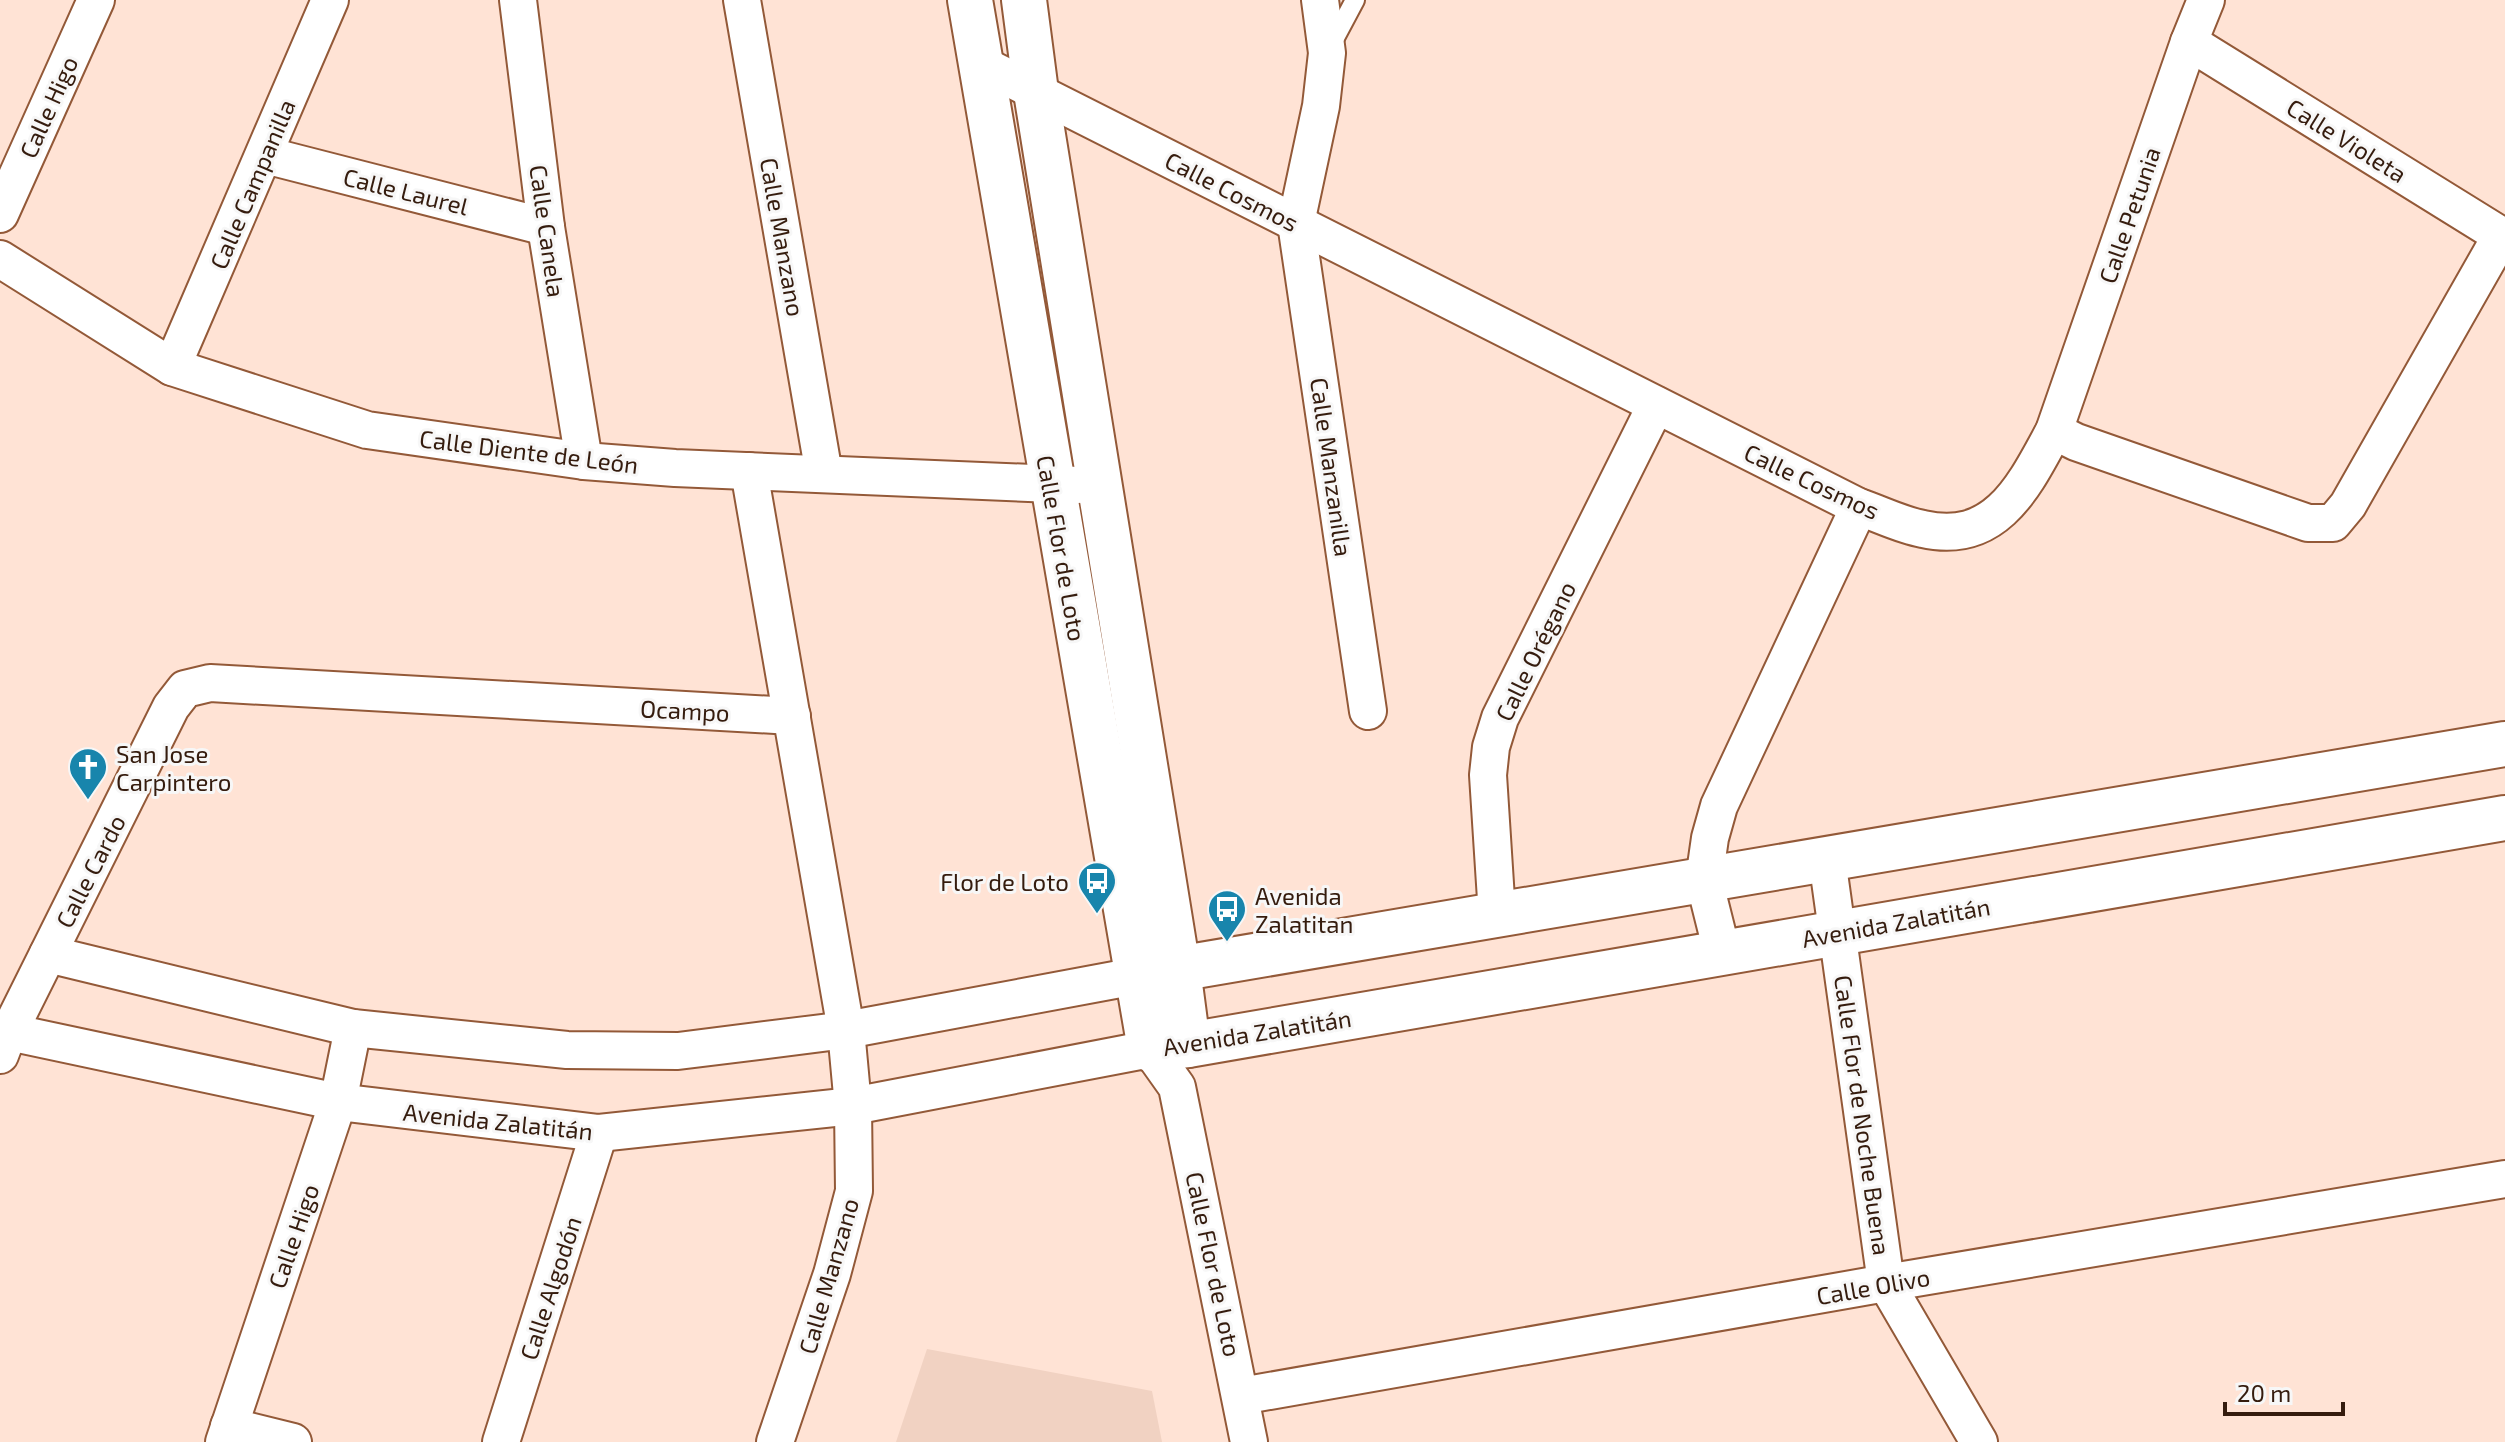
<svg xmlns="http://www.w3.org/2000/svg" width="2505" height="1442" viewBox="0 0 2505 1442" font-family="'Exo 2',sans-serif">
<rect width="100%" height="100%" fill="#ffe3d5"/>
<!-- built -->
<path fill="#f1d2c2" d="M927 1349 1152 1391 1162 1442H896Z"/>
<g fill="none" stroke-linecap="round" stroke-linejoin="round">
<!-- service casing -->
<g stroke="#935938" stroke-width="22">
<path id="service" d="M1330 47 1355 0"/>
</g>
<!-- minor casing -->
<g stroke="#935938" stroke-width="40">
<g id="minor">
<path d="M518 0 546 227 584 461"/>
<path d="M742 0 824 474"/>
<path d="M1320 0 1327 53 1321 106 1296 223 1368 711"/>
<path d="M2189 42 2505 238"/>
<path d="M979 63 1859 507C1880 514 1901 525 1923 529 1997 546 2025 484 2054 431L2189 42 2206 0"/>
<path d="M265 155 546 227"/>
<path d="M0 214 96 0"/>
<path d="M0 259 172 367 367 430 584 461 675 468 1078 485"/>
<path d="M172 367 330 0"/>
<path d="M2054 431 2076 442 2308 523H2333L2348 505 2501 236"/>
<path d="M749 471 846 1030 853 1106 854 1191 832 1274 775 1442"/>
<path d="M1827 859 1886 1283 1979 1442"/>
<path d="M1497 915 1488 775 1491 747 1500 718 1656 405"/>
<path d="M1722 952 1704 880 1710 838 1719 806 1859 507"/>
<path d="M48 954 353 1028 567 1050 678 1051 846 1030 1136 976"/>
<path d="M0 1030 338 1102 599 1133 853 1106 1150 1049 1177 1087 1249 1442"/>
<path d="M0 1055 8 1034 171 707 185 689 210 683 792 716"/>
<path d="M1241 1396 1886 1283 2505 1179"/>
<path d="M229 1426 293 1442"/>
<path d="M224 1442 338 1102 353 1028"/>
<path d="M501 1442 599 1133"/>
</g>
</g>
<!-- tertiary casing -->
<g stroke="#935938" stroke-width="48">
<g id="tertiary">
<path d="M970 0 1150 1049 1188 1045 2505 818"/>
<path d="M1024 0 1036 92 1178 969 1188 1045"/>
<path d="M1136 976 2505 744"/>
</g>
</g>
<!-- service -->
<use href="#service" stroke="#fff" stroke-width="18"/>
<!-- minor -->
<use href="#minor" stroke="#fff" stroke-width="36"/>
<!-- tertiary -->
<use href="#tertiary" stroke="#fff" stroke-width="44"/>
</g>
<!-- icons -->
<defs>
<g id="church-pin" transform="scale(2)"><path d="M0 17L-7.5 6A9.5 9.5 0 1 1 7.5 6Z" fill="#1885ac" stroke="#f7f7f7"/><path d="M-1.2-6h2.4v3.5h3.3v2.4h-3.3V6h-2.4V-.1h-3.3v-2.4h3.3Z" fill="#fff"/></g>
<g id="bus-pin" transform="scale(2)"><path d="M0 17L-7.5 6A9.5 9.5 0 1 1 7.5 6Z" fill="#1885ac" stroke="#f7f7f7"/><path d="M-5-6H5V4H4V6H2V4H-2V6H-4V4H-5ZM-3.5-4V0h7V-4ZM-3.5 1.2v1.5H-2V1.2ZM2 1.2v1.5H3.5V1.2Z" fill="#fff"/></g>
</defs>
<g fill-rule="evenodd">
<use href="#church-pin" x="88" y="767"/>
<use href="#bus-pin" x="1097" y="881"/>
<use href="#bus-pin" x="1227" y="909"/>
</g>
<g text-anchor="middle" dominant-baseline="central" stroke-width="6" stroke-linejoin="round" paint-order="stroke">
<!-- street labels -->
<g font-size="24" fill="#351c0e" stroke="#f7f7f7">
<text transform="translate(48 107) rotate(-66)">Calle Higo</text>
<text transform="translate(2347 140) rotate(32)">Calle Violeta</text>
<text transform="translate(252 184) rotate(-67)">Calle Campanilla</text>
<text transform="translate(406 191) rotate(14)">Calle Laurel</text>
<text transform="translate(1232 191) rotate(27)">Calle Cosmos</text>
<text transform="translate(2129 215) rotate(-71)">Calle Petunia</text>
<text transform="translate(548 231) rotate(82)">Calle Canela</text>
<text transform="translate(783 237) rotate(80)">Calle Manzano</text>
<text transform="translate(529 451) rotate(7)">Calle Diente de León</text>
<text transform="translate(1332 467) rotate(82)">Calle Manzanilla</text>
<text transform="translate(1812 481) rotate(25)">Calle Cosmos</text>
<text transform="translate(1062 548) rotate(80)">Calle Flor de Loto</text>
<text transform="translate(1535 651) rotate(-64)">Calle Orégano</text>
<text transform="translate(685 710) rotate(3)">Ocampo</text>
<text transform="translate(90 871) rotate(-63)">Calle Cardo</text>
<text transform="translate(1896 922) rotate(-10)">Avenida Zalatitán</text>
<text transform="translate(1257 1032) rotate(-9)">Avenida Zalatitán</text>
<text transform="translate(1863 1115) rotate(82)">Calle Flor de Noche Buena</text>
<text transform="translate(498 1121) rotate(6)">Avenida Zalatitán</text>
<text transform="translate(293 1236) rotate(-71)">Calle Higo</text>
<text transform="translate(1214 1264) rotate(78)">Calle Flor de Loto</text>
<text transform="translate(828 1276) rotate(-74)">Calle Manzano</text>
<text transform="translate(1873 1286) rotate(-10)">Calle Olivo</text>
<text transform="translate(550 1288) rotate(-72)">Calle Algodón</text>
</g>
<!-- poi labels -->
<g font-size="24" fill="#351c0e" stroke="#f7f7f7" text-anchor="start">
<text x="116" y="753">San Jose<tspan x="116" dy="28">Carpintero</tspan></text>
<text x="1069" y="881" text-anchor="end">Flor de Loto</text>
<text x="1255" y="895">Avenida<tspan x="1255" dy="28">Zalatitan</tspan></text>
</g>
</g>
<!-- scale -->
<path d="M2225 1402v12h118v-12" fill="none" stroke="#351c0e" stroke-width="4"/>
<text x="2237" y="1402" font-size="24" fill="#351c0e" stroke="#f7f7f7" stroke-width="6" paint-order="stroke">20 m</text>
</svg>
